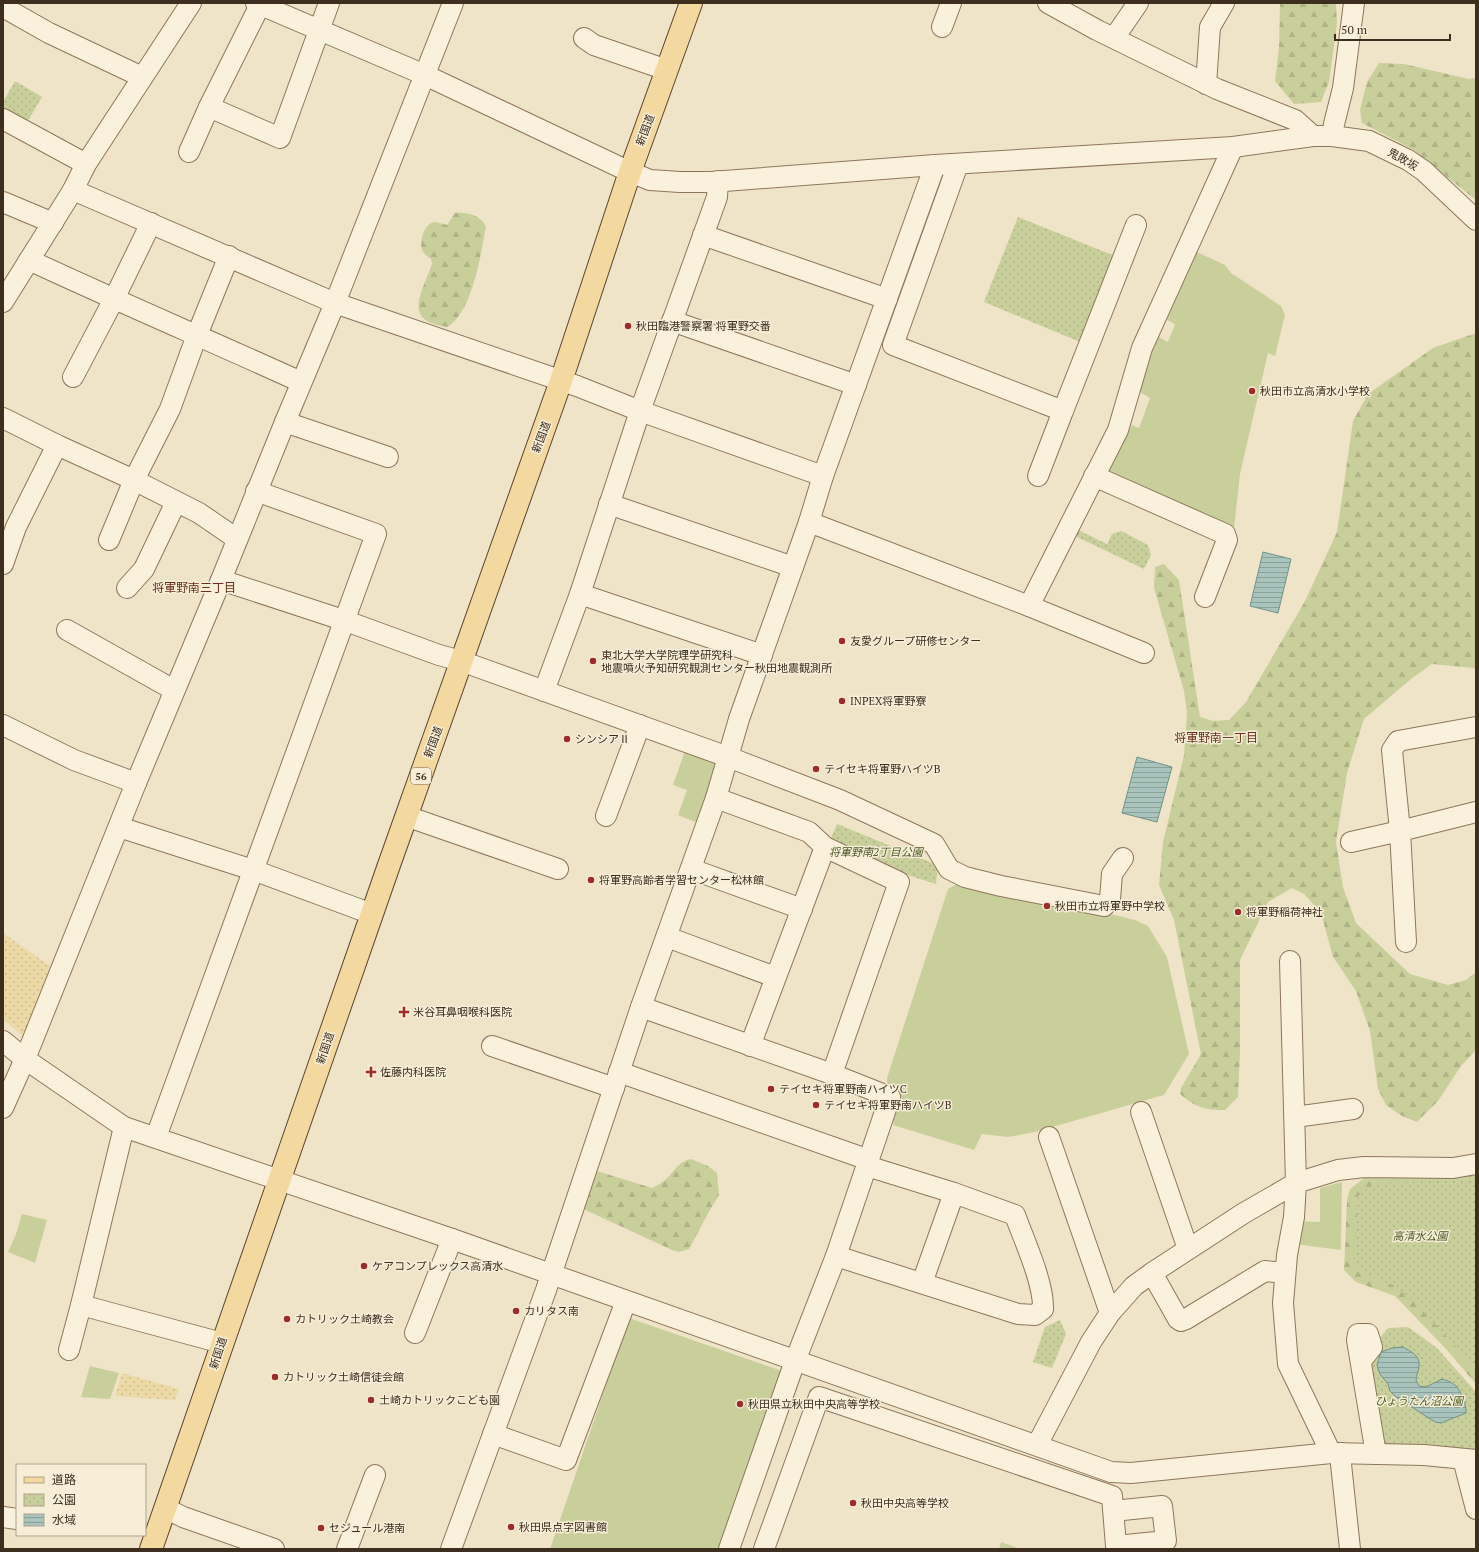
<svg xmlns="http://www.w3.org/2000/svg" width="1479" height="1552" viewBox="0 0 1479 1552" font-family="'PT Serif','Noto Sans JP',serif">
<defs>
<pattern id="forest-firs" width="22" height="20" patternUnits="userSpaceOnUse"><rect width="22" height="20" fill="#c9cf9b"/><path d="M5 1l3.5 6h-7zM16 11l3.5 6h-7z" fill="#aeb285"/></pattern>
<pattern id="sand-dots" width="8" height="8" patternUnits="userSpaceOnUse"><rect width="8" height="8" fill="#ecd9a5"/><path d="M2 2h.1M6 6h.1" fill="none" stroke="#cbbb8e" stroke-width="1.8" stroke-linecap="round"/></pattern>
<pattern id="park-dots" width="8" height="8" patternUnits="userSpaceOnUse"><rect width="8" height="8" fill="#c9cf9b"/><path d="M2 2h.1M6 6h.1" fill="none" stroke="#aeb285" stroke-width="1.8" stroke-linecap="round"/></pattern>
<pattern id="water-rules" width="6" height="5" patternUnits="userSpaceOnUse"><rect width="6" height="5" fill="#a9c4bc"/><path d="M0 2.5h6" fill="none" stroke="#8ba098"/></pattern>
</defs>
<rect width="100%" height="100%" fill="#f0e4c8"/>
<!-- green -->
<g fill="#c9cf9b">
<path d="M1197 252 1225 265 1231 273 1281 306 1285 315 1275 356 1268 353 1240 474 1234 529 1112 478 1109 468 1132 425 1139 428 1150 398 1140 392 1151 354 1159 337 1168 342 1175 324 1167 320Z"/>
<path d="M685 751 718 762 700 824 678 815 687 790 673 785Z"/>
<path d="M960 882 1032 895 1135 920 1148 926 1167 957 1189 1054 1164 1095 1035 1132 1008 1137 982 1134 974 1150 893 1125 899 1091 887 1086V1078L948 889Z"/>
<path d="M1342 1182 1341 1250 1294 1244 1295 1221 1320 1222V1188Z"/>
<path d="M22 1214 47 1220 35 1263 8 1252 16 1234Z"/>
<path d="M629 1318 782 1371 721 1549H550Z"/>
<path d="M90 1366 119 1373 110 1399 81 1397Z"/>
<path d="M1001 1542 1020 1549H999Z"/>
</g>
<!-- forest -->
<g fill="url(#forest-firs)">
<path d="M1280 3H1336L1337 24 1329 82 1321 102 1294 104 1275 81 1279 47Z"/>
<path d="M1379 63 1404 64 1469 79 1476 78V200L1412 149 1362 123 1360 110 1367 82Z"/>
<path d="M455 213C467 212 481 215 486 227 481 253 472 314 447 327 401 321 422 293 432 264L431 259C428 257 424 254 422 250 419 241 424 224 434 222 438 222 443 224 447 225Z"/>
<path d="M1476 333V670L1473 668 1432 664 1411 679 1364 719 1347 773 1336 842 1343 887 1356 923 1410 974 1448 985 1466 980 1476 972V1050L1461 1066 1438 1101 1417 1122 1402 1116 1386 1105 1378 1089 1370 1031 1356 991 1333 957 1321 913 1304 894 1292 888 1268 902 1240 960V1053L1238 1097 1225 1110C1204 1110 1197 1108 1180 1094L1181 1088 1201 1054 1174 920 1159 885 1163 842 1184 755 1187 713 1184 691 1154 588 1155 567 1164 564 1179 580 1200 717 1213 721 1229 720 1246 702 1305 601 1337 532 1353 421 1368 394 1433 348Z"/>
<path d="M691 1159 708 1166 717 1173 719 1195 710 1210 689 1249 679 1252 672 1250 579 1207 592 1172 597 1171 652 1188C656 1186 660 1184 664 1181 673 1174 678 1161 691 1159Z"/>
<path d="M1476 1174V1384L1445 1348 1395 1296 1356 1282 1344 1270 1347 1200 1350 1189 1368 1175Z"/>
</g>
<!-- sand -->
<g fill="url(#sand-dots)">
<path d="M3 933 50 966 23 1036 3 1019Z"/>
<path d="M122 1373 179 1389 175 1400 115 1396Z"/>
</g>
<!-- park -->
<g fill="url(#park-dots)">
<path d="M15 81 42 97 26 124 3 111V102Z"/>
<path d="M1018 217 1115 256 1080 342 984 302Z"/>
<path d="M1076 529 1107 544 1112 534 1121 531 1148 545 1151 555 1144 569 1073 535Z"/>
<path d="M837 824 935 864 938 866 936 884 872 864 830 840Z"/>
<path d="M1476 1179V1369L1415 1302 1393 1285 1365 1274 1354 1262 1358 1196 1375 1183Z"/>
<path d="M1060 1320 1066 1334 1052 1368 1033 1362 1045 1327Z"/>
<path d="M1408 1327 1437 1348 1476 1392V1453L1380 1446 1364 1365 1378 1340 1388 1328Z"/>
</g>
<!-- water -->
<g fill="url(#water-rules)" stroke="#6f938a">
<path d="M1263 552 1291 559 1278 613 1250 606Z"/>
<path d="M1137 757 1172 767 1157 822 1122 813Z"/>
<path d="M1403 1347C1410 1351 1421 1356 1419 1366 1419 1371 1416 1375 1416 1380L1419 1386 1426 1387 1442 1379C1445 1380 1449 1381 1452 1383 1460 1387 1467 1405 1466 1413L1441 1423 1435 1422 1396 1397 1390 1391 1388 1384 1380 1374 1377 1365 1381 1352 1392 1348Z"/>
</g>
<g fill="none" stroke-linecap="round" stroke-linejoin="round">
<!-- minor casing -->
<g stroke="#8d765c" stroke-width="22">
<g id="minor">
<path d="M256 3 425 75 630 172 650 180 680 182H711L935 165 1233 147 1313 136H1332L1369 141 1408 160 1424 171 1476 220"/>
<path d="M1048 3 1097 30 1217 89 1295 120 1313 136"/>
<path d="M260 5 209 107 280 138 329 3"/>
<path d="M3 7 49 33 142 77"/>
<path d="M942 27 951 3"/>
<path d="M584 38 594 45 667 70"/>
<path d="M1114 38 1138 3"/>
<path d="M1206 84 1210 27 1224 3"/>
<path d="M3 119 86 164"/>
<path d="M1332 136 1334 124 1343 88 1354 3"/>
<path d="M189 152 209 107"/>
<path d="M958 164 893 345 1063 411 1136 225"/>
<path d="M73 190 335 303 577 386 640 411 823 476"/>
<path d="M3 202 53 223"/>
<path d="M703 235 887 299"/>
<path d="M29 260C119 302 211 341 301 382"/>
<path d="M3 302 73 190 86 164 191 3"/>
<path d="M672 321 856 385"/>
<path d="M73 377 114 299 151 223"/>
<path d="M3 418 57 445 134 480 199 513 237 539"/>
<path d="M285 422 388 457"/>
<path d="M1038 476 1063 411"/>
<path d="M1094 476 1225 534 1227 540 1205 597"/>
<path d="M609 504 793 567"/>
<path d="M809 522 1029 606 1144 653"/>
<path d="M109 540 134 480 170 409 197 335 229 256"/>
<path d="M3 564 16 527 57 445"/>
<path d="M221 580 346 621 439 655 461 661 728 757 840 800 934 844 949 869 965 877 1001 886 1104 906 1110 899 1112 874 1123 858"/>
<path d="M127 588 144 569 176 502"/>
<path d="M580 594 762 655"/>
<path d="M1029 606 1118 430 1142 348 1233 147"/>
<path d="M67 630 174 690"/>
<path d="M544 691 580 594 640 411 717 197 718 181"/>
<path d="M3 725 74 760 136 783"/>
<path d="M716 798 809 832 825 847 899 882 832 1074"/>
<path d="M406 816 558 869"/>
<path d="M606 816 640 725"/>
<path d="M119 827 253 870 372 914"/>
<path d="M1351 842 1400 831 1392 750 1398 741 1476 727"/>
<path d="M691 869 802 909"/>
<path d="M667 937 775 977"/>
<path d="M1406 942 1400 831 1476 812"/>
<path d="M1290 961 1296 1183 1294 1217 1287 1255 1283 1303 1288 1364 1331 1453"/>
<path d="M641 1007 832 1074 890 1097 836 1256 795 1361 729 1549"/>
<path d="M3 1041 25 1059 124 1127 452 1239 1111 1472 1131 1473 1331 1453 1424 1455 1476 1460"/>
<path d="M492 1046 614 1088"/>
<path d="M750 1046 825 847"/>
<path d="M619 1072 869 1160"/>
<path d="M3 1108 25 1059 136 783 221 580 285 422 335 303 453 3"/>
<path d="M1141 1112 1188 1249"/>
<path d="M1295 1117 1353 1109"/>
<path d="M156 1137 376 534 256 491"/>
<path d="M1049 1137 1110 1313"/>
<path d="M836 1256 1018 1314 1035 1315 1043 1309C1044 1283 1024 1240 1015 1215L954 1193 867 1166"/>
<path d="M1152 1273 1178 1319 1181 1321 1186 1319 1265 1271 1285 1273"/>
<path d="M922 1283 954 1193"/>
<path d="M81 1305 222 1343"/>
<path d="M415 1333 452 1239"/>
<path d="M69 1350 81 1305 124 1127"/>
<path d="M1361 1361 1372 1347 1368 1334H1358L1357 1340 1376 1454"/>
<path d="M493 1434 566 1460 626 1301"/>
<path d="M1037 1445 1091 1342 1110 1313 1134 1286 1152 1273 1244 1213 1296 1183 1338 1170 1364 1167 1453 1168 1476 1164"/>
<path d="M1342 1453 1341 1464 1350 1549"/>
<path d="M1463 1459 1476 1509"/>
<path d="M165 1508 183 1517 274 1549"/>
<path d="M3 1517 17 1519"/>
<path d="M347 1549 375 1475"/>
<path d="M451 1549 546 1290 641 1007 716 798 739 719 809 522 823 476 935 165"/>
<path d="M764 1549 819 1397 1112 1496 1116 1546 1166 1541 1162 1506 1113 1511"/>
</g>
</g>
<!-- major casing -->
<g stroke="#5b4430" stroke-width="24">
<path id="major" d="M151 1549 389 865 561 381 630 172 691 3"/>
</g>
<!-- minor -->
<use href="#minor" stroke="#faf1dc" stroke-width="20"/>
<!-- major -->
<use href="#major" stroke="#f3d9a0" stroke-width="22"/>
</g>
<!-- markers -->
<g fill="#9e2a2b" stroke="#f7eed8" stroke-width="1.5">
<circle cx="628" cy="326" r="4"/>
<circle cx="1252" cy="391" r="4"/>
<circle cx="842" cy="641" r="4"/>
<circle cx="593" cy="661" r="4"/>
<circle cx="842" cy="701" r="4"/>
<circle cx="567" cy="739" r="4"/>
<circle cx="816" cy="769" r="4"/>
<circle cx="591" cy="880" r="4"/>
<circle cx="1047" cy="906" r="4"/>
<circle cx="1238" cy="912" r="4"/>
<path d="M402 1006h4v4h4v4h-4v4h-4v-4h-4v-4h4z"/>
<path d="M369 1066h4v4h4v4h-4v4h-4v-4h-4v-4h4z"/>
<circle cx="771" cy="1089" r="4"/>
<circle cx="816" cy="1105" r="4"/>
<circle cx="364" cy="1266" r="4"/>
<circle cx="516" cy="1311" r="4"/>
<circle cx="287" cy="1319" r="4"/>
<circle cx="275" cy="1377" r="4"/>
<circle cx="371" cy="1400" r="4"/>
<circle cx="740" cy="1404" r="4"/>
<circle cx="853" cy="1503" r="4"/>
<circle cx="511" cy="1527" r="4"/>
<circle cx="321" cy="1528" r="4"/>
</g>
<g text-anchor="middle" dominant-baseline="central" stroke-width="3" stroke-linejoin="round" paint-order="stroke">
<!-- shield labels -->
<rect fill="#f7eed8" stroke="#756857" stroke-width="1" x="411" y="768" width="20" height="16" rx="3"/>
<g font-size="10" font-weight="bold" fill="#3d2e20">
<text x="421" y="776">56</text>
</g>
<!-- street labels -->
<g font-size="11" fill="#3d2e20" stroke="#f7eed8">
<text transform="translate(645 130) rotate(-70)">新国道</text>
<text transform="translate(1403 159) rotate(30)">鬼敗坂</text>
<text transform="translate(541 437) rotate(-70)">新国道</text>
<text transform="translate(433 742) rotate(-70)">新国道</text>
<text transform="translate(325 1048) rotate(-71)">新国道</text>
<text transform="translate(218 1353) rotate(-72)">新国道</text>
</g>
<!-- poi labels -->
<g font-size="11" fill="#3d2e20" stroke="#f7eed8" text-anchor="start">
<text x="636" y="326">秋田臨港警察署 将軍野交番</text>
<text x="1260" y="391">秋田市立高清水小学校</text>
<text x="850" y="641">友愛グループ研修センター</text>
<text x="601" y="655">東北大学大学院理学研究科<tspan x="601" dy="13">地震噴火予知研究観測センター秋田地震観測所</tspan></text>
<text x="850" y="701">INPEX将軍野寮</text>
<text x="575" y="739">シンシアⅡ</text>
<text x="824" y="769">テイセキ将軍野ハイツB</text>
<text x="599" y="880">将軍野高齢者学習センター松林館</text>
<text x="1055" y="906">秋田市立将軍野中学校</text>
<text x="1246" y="912">将軍野稲荷神社</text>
<text x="413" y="1012">米谷耳鼻咽喉科医院</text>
<text x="380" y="1072">佐藤内科医院</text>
<text x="779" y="1089">テイセキ将軍野南ハイツC</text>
<text x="824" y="1105">テイセキ将軍野南ハイツB</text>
<text x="372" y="1266">ケアコンプレックス高清水</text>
<text x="524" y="1311">カリタス南</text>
<text x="295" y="1319">カトリック土崎教会</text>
<text x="283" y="1377">カトリック土崎信徒会館</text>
<text x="379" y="1400">土崎カトリックこども園</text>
<text x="748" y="1404">秋田県立秋田中央高等学校</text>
<text x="861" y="1503">秋田中央高等学校</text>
<text x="519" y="1527">秋田県点字図書館</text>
<text x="329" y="1528">セジュール港南</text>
</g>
<!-- park labels -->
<g font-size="11" font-style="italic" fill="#4d5a26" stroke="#f7eed8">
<text x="876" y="852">将軍野南2丁目公園</text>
<text x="1420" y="1236">高清水公園</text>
<text x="1419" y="1401">ひょうたん沼公園</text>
</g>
<!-- neighbourhood labels -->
<g font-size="12" fill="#6b2e1e" stroke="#f7eed8">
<text x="194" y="587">将軍野南三丁目</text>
<text x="1216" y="737">将軍野南一丁目</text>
</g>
</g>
<!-- border -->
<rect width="1479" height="1552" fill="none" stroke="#3d2e20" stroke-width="8"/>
<!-- legend -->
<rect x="16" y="1464" width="130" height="72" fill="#f7eed8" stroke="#ada18e"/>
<rect x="24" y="1477" width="20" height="6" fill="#f3d9a0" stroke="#ada18e"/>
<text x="52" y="1484" font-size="12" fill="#3d2e20">道路</text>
<rect x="24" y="1494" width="20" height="12" fill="url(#park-dots)" stroke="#ada18e"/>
<text x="52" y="1504" font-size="12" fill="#3d2e20">公園</text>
<rect x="24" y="1514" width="20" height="12" fill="url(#water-rules)" stroke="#ada18e"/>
<text x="52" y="1524" font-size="12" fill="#3d2e20">水域</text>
<!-- scale -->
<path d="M1335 34v6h115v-6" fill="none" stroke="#3d2e20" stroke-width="2"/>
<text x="1341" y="34" font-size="12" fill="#3d2e20" stroke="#f7eed8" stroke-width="3" paint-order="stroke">50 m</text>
</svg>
